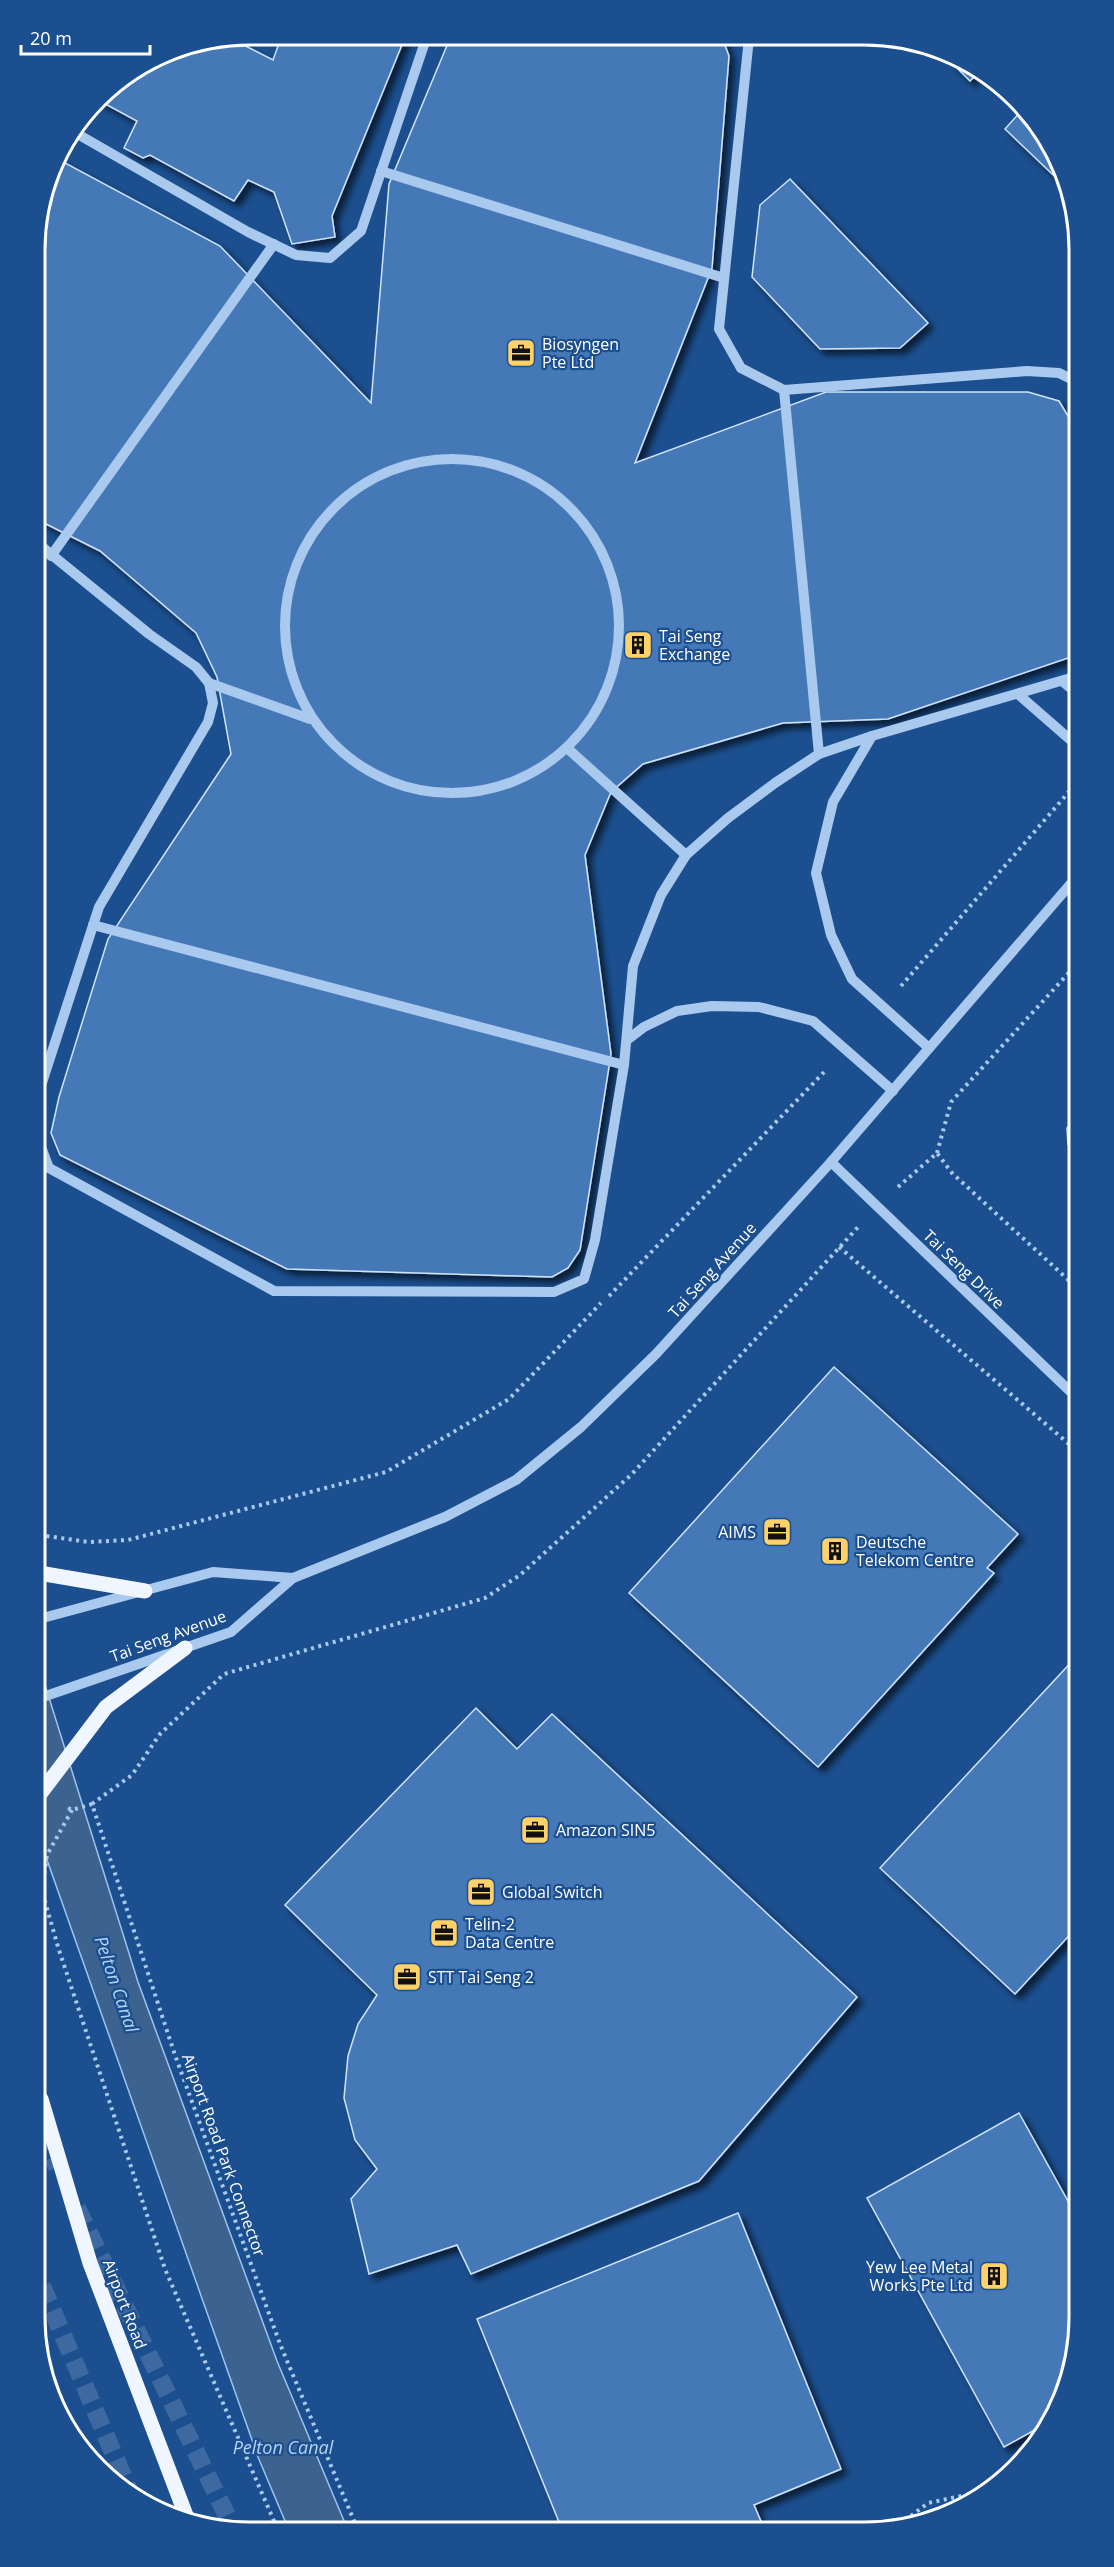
<svg xmlns="http://www.w3.org/2000/svg" width="1114" height="2567" viewBox="0 0 1114 2567" font-family="'Open Sans',sans-serif">
<defs>
<filter id="shadow"><feDropShadow dx="5.5" dy="5.5" stdDeviation="3" flood-color="#0009"/></filter>
</defs>
<rect width="100%" height="100%" fill="#1b4f8f"/>
<!-- water -->
<path fill="#3c6290" stroke="#9cc4f0" stroke-width="1.5" d="M40 1669 138 1982 277 2361 347 2528H288L258 2457 40 1840Z"/>
<!-- building -->
<g fill="#4478b7" stroke="#cfe3fa" stroke-width="1.5" filter="url(#shadow)">
<path d="M282 35H406L332 216 335 237 292 244 274 192 248 180 234 201 150 155 143 158 124 148 137 121 98 100 108 88 168 51 230 38 273 60Z"/>
<path d="M451 36 722 37 729 56 712 268 635 463 826 392H1028L1059 401 1071 421 1073 428 1074 656 888 719 783 723 643 764 611 792 585 855 611 1054 580 1250 568 1268 552 1277 287 1269 60 1155 51 1133 59 1097 108 939 231 754 217 677 196 633 100 551 36 519 35 235 56 158 220 246 371 403 389 184Z"/>
<path d="M949 60 977 74 970 81Z"/>
<path d="M1023 109 1050 142 1071 192 1005 129Z"/>
<path d="M790 179 928 323 900 348 820 349 752 277 760 205Z"/>
<path d="M1075 1120V1151L1068 1145 1067 1128Z"/>
<path d="M834 1367 1018 1534 987 1568 994 1573 818 1767 629 1593Z"/>
<path d="M1077 1656 1078 1926 1015 1994 880 1868Z"/>
<path d="M476 1708 517 1749 552 1714 857 1997 699 2181 471 2274 457 2245 369 2274 351 2199 377 2169 355 2140 344 2098 348 2056 358 2024 377 1995 285 1905Z"/>
<path d="M1019 2113 1079 2221V2331L1063 2399 1051 2421 1004 2447 867 2198Z"/>
<path d="M738 2213 841 2469 754 2505 763 2526 561 2527 477 2319Z"/>
</g>
<g fill="none" stroke-linecap="round" stroke-linejoin="round">
<!-- highway-tunnel -->
<g stroke="#3d69a0" stroke-width="18" stroke-dasharray="18 9" stroke-linecap="butt">
<path d="M41 2133 57 2167"/>
<path d="M77 2208 233 2528"/>
<path d="M42 2286 129 2490"/>
</g>
<!-- path -->
<g stroke="#a9c9ee" stroke-width="4" stroke-dasharray="3 4.5" stroke-linecap="butt">
<path d="M901 986 1074 786"/>
<path d="M937 1153 951 1102 1075 966"/>
<path d="M898 1187 937 1153 952 1173 1076 1287"/>
<path d="M839 1247 1076 1450"/>
<path d="M609 1296 826 1070"/>
<path d="M39 1535 89 1542 128 1540 386 1472 509 1399 601 1303"/>
<path d="M92 1804 132 1775 160 1734 224 1674 485 1598 520 1575 631 1475 859 1226"/>
<path d="M68 1808 72 1810 92 1804 175 2055 280 2344 357 2528"/>
<path d="M72 1810 47 1855 42 1891 58 1947 165 2269 277 2528"/>
<path d="M899 2525 928 2503 990 2490"/>
</g>
<!-- minor -->
<g stroke="#a9c9ee" stroke-width="10">
<path d="M749 38 719 329 741 368 784 390 1027 371 1059 373 1073 380"/>
<path d="M74 132 248 232 296 255 330 258 361 231 427 36"/>
<path d="M381 171 724 278"/>
<path d="M784 390 819 754"/>
<circle cx="452" cy="626" r="167"/>
<path d="M36 542 149 634 196 667 209 683 213 703 208 722 99 907 38 1095"/>
<path d="M51 556 274 244"/>
<path d="M1062 681 1074 691"/>
<path d="M209 683 310 719"/>
<path d="M1019 695 1074 743"/>
<path d="M567 748 686 855"/>
<path d="M93 925 624 1065"/>
<path d="M627 1040 644 1027 677 1011 712 1006 759 1007 813 1021 893 1091"/>
<path d="M929 1048 852 979 831 935 816 873 833 802 872 736 1074 677"/>
<path d="M38 1139 49 1168 274 1291 554 1292 584 1279 595 1240 624 1065 633 966 661 895 686 855 728 818 775 783 819 754 872 736"/>
<path d="M831 1162 1076 1397"/>
<path d="M39 1619 213 1572 293 1578"/>
<path d="M40 1698 231 1632 293 1578 445 1517 516 1480 581 1427 656 1354 831 1162 1074 880"/>
</g>
<!-- major -->
<g stroke="#f0f6ff" stroke-width="15">
<path d="M39 1573 145 1591"/>
<path d="M40 1794 106 1707 185 1648"/>
<path d="M41 2099 90 2263 187 2518"/>
</g>
</g>
<!-- icons -->
<defs>
<g id="office-square" transform="scale(1.5)"><rect x="-9" y="-9" width="18" height="18" rx="4" fill="#ffd166" stroke="#1b4f8f"/><path d="M-6-3h4V-5.5h4V-3h4V5H-6ZM-1-4.5V-3h2v-1.5ZM-6 0V1H6V0Z" fill="#111"/></g>
<g id="building-square" transform="scale(1.5)"><rect x="-9" y="-9" width="18" height="18" rx="4" fill="#ffd166" stroke="#1b4f8f"/><path d="M-4-6H4V6H1V3H-1V6H-4ZM-2.5-4.3h1.7v1.8h-1.7ZM.8-4.3h1.7v1.8H.8ZM-2.5-1h1.7V.8h-1.7ZM.8-1h1.7V.8H.8Z" fill="#111"/></g>
</defs>
<g fill-rule="evenodd">
<use href="#office-square" x="521" y="353"/>
<use href="#building-square" x="638" y="645"/>
<use href="#office-square" x="777" y="1532"/>
<use href="#building-square" x="835" y="1551"/>
<use href="#office-square" x="535" y="1830"/>
<use href="#office-square" x="481" y="1892"/>
<use href="#office-square" x="444" y="1933"/>
<use href="#office-square" x="407" y="1977"/>
<use href="#building-square" x="994" y="2276"/>
</g>
<g text-anchor="middle" dominant-baseline="central" stroke-width="4.5" stroke-linejoin="round" paint-order="stroke">
<!-- poi labels -->
<g font-size="16" fill="#fff" stroke="#1b4f8f" text-anchor="start">
<text x="542" y="344">Biosyngen<tspan x="542" dy="18">Pte Ltd</tspan></text>
<text x="659" y="636">Tai Seng<tspan x="659" dy="18">Exchange</tspan></text>
<text x="756" y="1532" text-anchor="end">AIMS</text>
<text x="856" y="1542">Deutsche<tspan x="856" dy="18">Telekom Centre</tspan></text>
<text x="556" y="1830">Amazon SIN5</text>
<text x="502" y="1892">Global Switch</text>
<text x="465" y="1924">Telin-2<tspan x="465" dy="18">Data Centre</tspan></text>
<text x="428" y="1977">STT Tai Seng 2</text>
<text x="973" y="2267" text-anchor="end">Yew Lee Metal<tspan x="973" dy="18">Works Pte Ltd</tspan></text>
</g>
<!-- street labels -->
<g font-size="16" fill="#fff" stroke="#1b4f8f">
<text transform="translate(964 1269) rotate(44)">Tai Seng Drive</text>
<text transform="translate(712 1270) rotate(-48)">Tai Seng Avenue</text>
<text transform="translate(168 1636) rotate(-20)">Tai Seng Avenue</text>
<text transform="translate(224 2155) rotate(70)">Airport Road Park Connector</text>
<text transform="translate(125 2304) rotate(69)">Airport Road</text>
</g>
<!-- water labels -->
<g font-size="18" font-style="italic" fill="#b5d3f5" stroke="#1b4f8f">
<text transform="translate(117 1984) rotate(71)">Pelton Canal</text>
<text x="283" y="2447">Pelton Canal</text>
</g>
</g>
<!-- crop -->
<path d="M0 0H1114V2567H0ZM250 45H864A205 205 0 0 1 1069 250V2317A205 205 0 0 1 864 2522H250A205 205 0 0 1 45 2317V250A205 205 0 0 1 250 45Z" fill="#1b4f8f" fill-rule="evenodd"/>
<path fill="none" stroke="#fff" stroke-width="3" d="M250 45H864A205 205 0 0 1 1069 250V2317A205 205 0 0 1 864 2522H250A205 205 0 0 1 45 2317V250A205 205 0 0 1 250 45Z"/>
<!-- scale -->
<path d="M21 45v9h129v-9" fill="none" stroke="#ffffff" stroke-width="3"/>
<text x="30" y="45" font-size="18" fill="#ffffff" stroke="#1b4f8f" stroke-width="4.5" paint-order="stroke">20 m</text>
</svg>
